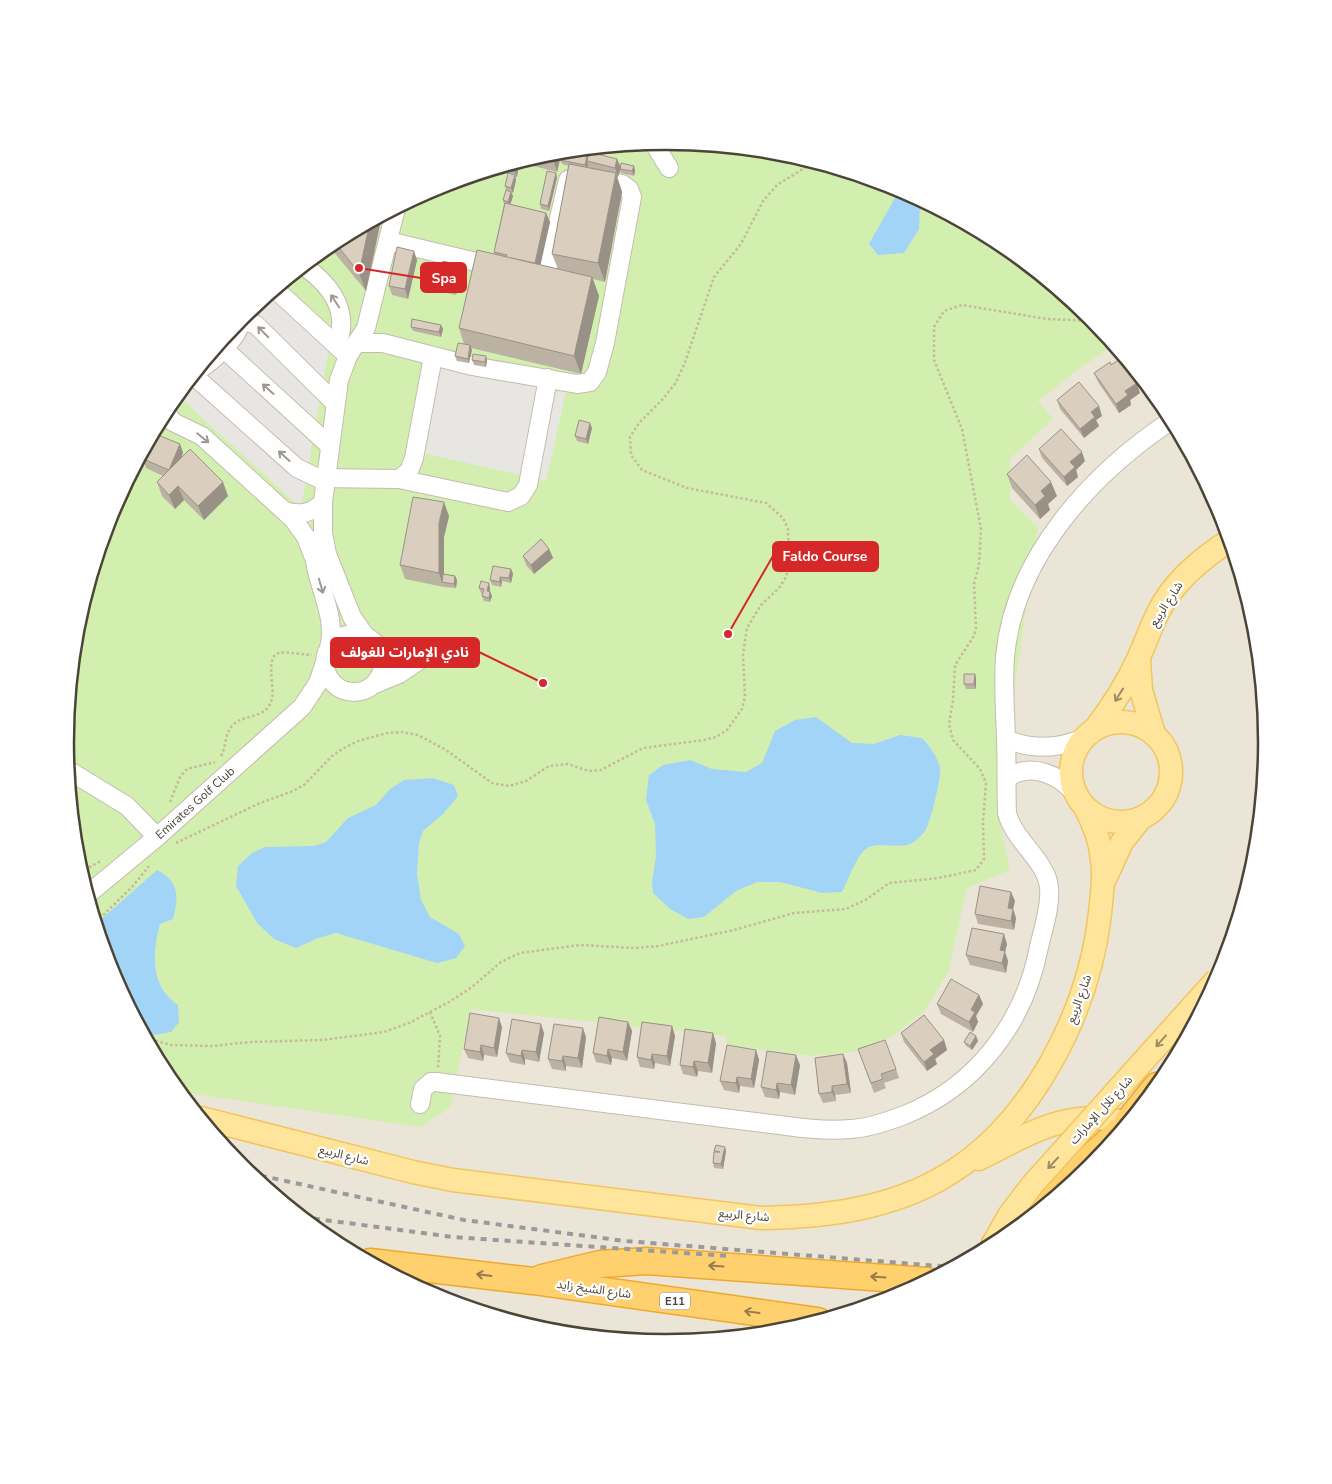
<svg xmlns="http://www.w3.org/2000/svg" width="1332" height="1484" viewBox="0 0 1332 1484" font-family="'Nunito Sans','Noto Sans Arabic',sans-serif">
<rect width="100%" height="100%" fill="#f7f3eb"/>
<!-- residential -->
<path fill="#ebe5d8" d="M666 141 784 153 1091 317 1166 408 1221 512 1256 625 1267 742 1255 860 1221 972 1166 1076 1091 1167 1000 1242 896 1297 783 1332 666 1343 548 1331 436 1297 332 1242 241 1167 166 1076 111 972 76 859 65 742 77 624 111 512 549 152Z"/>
<!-- green -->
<path fill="#d2efb0" d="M666 141 784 153 896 187 1000 242 1091 317 1114 345 1080 368 1038 401 1053 419 1010 459V500L1038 527 997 808 1010 870 967 888 948 973 925 1010 893 1036 853 1052 812 1056 726 1045V1036L471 1009 450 1108 420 1127 180 1092 166 1076 111 972 76 859 65 742 77 624 111 512 166 408 241 317 332 242 436 187 549 152Z"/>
<!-- parking -->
<g fill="#e8e6e2">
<path d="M276 289 330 342 301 508 177 395 241 317Z"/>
<path d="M434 362 566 392 546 481 414 451Z"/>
</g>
<!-- water -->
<g fill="#a2d4f8">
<path d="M900 189 920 200 919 229 904 253 878 255 869 244Z"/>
<path d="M816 717 852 743 874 744 900 735 922 738C930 747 937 756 940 768 942 776 930 824 925 831 923 834 918 839 914 842 902 850 880 842 869 847 857 852 849 880 842 892L822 893 780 882H757L736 891 704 917 688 919 670 909 653 893 652 881 656 857 655 824 646 800 649 775 663 765 690 760 712 769 746 772 762 763 775 731 795 720Z"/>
<path d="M433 778 454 785 458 796 444 813 423 831 419 843 417 874 421 900 430 917 459 934 465 946 456 958 437 963 336 933 318 938 296 948 274 939 257 923 236 886 238 866 252 853 265 847 314 846 326 842 348 818 376 805 390 789 404 780Z"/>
<path d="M157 870C179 881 179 897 173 919L160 924C152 953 150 986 178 1005L179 1022 171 1032 154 1035 142 1031 111 972 96 924Z"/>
</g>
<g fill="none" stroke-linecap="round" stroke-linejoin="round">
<!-- minor casing -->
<g stroke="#c4bcac" stroke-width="20">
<g id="minor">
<path d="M653 142 669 168"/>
<path d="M388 241 497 267"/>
<path d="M304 266C332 286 350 311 337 346"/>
<path d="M275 289 348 356"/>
<path d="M242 320 256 325 335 403"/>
<path d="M357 343H383L472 366 577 384 590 382 597 372 605 343 632 197 629 189 622 184 578 175 568 180 545 278"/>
<path d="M224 349 329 445"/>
<path d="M197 371C214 360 240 338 242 316"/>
<path d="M193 375 297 468 318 478 399 479 508 502 521 496 528 485 548 378"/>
<path d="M165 411 173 422 202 436 293 519 306 537 314 558"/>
<path d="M399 479 409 471 414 458 433 357"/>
<path d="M285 511C301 516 312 513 323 502"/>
<path d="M314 546C313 581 338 613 329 648"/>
<circle cx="354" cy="663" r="29"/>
<path d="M366 637 352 617 327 554 323 533V502L339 380 348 356 366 328 396 208"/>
<path d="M379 649 399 657 421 659"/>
<path d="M375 684 399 674 421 659"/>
<path d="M1006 739C1032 750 1058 749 1084 738"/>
<path d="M68 770 127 806 157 837"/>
<path d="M1007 778C1031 762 1059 774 1076 795"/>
<path id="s1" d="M87 895 157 837 302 707 318 683 324 665"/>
<path d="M420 1104 423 1089 431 1082H436L787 1126C808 1129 829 1131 851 1129 868 1128 886 1122 902 1116 976 1087 1024 1024 1039 947 1043 929 1051 906 1049 888 1047 861 1014 841 1007 813 1006 787 1007 762 1006 737 1005 710 1003 684 1005 657 1014 557 1092 473 1172 420"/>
</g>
</g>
<!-- major casing -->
<g stroke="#f1c65f" stroke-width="25">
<g id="major">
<path d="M1139 660 1141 690 1154 734"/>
<circle cx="1121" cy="772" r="50"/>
<path d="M1095 729C1111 708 1126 685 1137 661 1147 641 1152 621 1164 602 1180 576 1204 557 1230 540"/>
<path d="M1105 879 1122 842 1141 818"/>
<path d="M201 1118 413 1172 453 1180 761 1218C825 1217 891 1209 947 1175 1033 1123 1089 1011 1100 913 1102 893 1105 873 1101 853 1099 836 1092 821 1085 807"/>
<path d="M979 1159C1029 1134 1069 1107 1127 1123"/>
</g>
</g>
<!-- highway casing -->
<g stroke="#eea92d" stroke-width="29">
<g id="highway">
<path d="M1127 1123 1157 1086"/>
<path d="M995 1244 1119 1132"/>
<path d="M370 1262 533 1281 818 1321"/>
<path d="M542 1278 600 1264 647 1261 927 1281"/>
</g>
</g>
<!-- path -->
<g stroke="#c7b89b" stroke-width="2.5" stroke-dasharray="2.5 2.5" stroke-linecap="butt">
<path d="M221 756C227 746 224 732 234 724 244 715 261 718 269 706 278 692 266 671 274 656L280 652 312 655"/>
<path d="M170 802 180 777 187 769 215 762"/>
<path d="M176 843 260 803 293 791 304 785 332 756 344 748 358 741 387 733 402 732 418 735 446 750 492 783 509 786 526 781 549 766 568 764 589 771 601 770 643 748 704 740 716 737 727 730 742 709 745 697 743 654 747 628 761 605 779 588 786 577 789 564 788 529 783 518 766 503 687 488 642 470 631 455 630 437 639 423 662 400 675 384 684 365 714 277 741 244 763 201 777 185 814 162"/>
<path d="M80 872 101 861"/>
<path d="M96 922 132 887 149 866"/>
<path d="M430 1012 440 1036 438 1068"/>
<path d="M146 1038 171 1045 213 1046 249 1042 322 1040 384 1032 409 1023 449 1002 472 987 501 962 520 953 580 945 635 948 658 946 734 930 794 913 846 909 867 899 889 883 938 878 976 870 984 859 983 821 986 783 980 769 953 740 949 724 953 700 955 665 974 636 976 628 974 584 979 565 981 529 962 429 934 360V327L944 311 962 305 1047 319 1095 321"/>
</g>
<!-- minor -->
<use href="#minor" stroke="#fff" stroke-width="18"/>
<!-- major -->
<use href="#major" stroke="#ffe49c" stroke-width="22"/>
<!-- highway -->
<use href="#highway" stroke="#ffd06e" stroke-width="26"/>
<!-- rail -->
<g stroke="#9a9a9a" stroke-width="4" stroke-dasharray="6 6" stroke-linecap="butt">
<path d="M249 1173 464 1220 625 1241 952 1267"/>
<path d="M302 1217 453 1237 728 1256"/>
</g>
<!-- major-bridge casing -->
<g stroke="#f1c65f" stroke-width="25" stroke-linecap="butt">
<path id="major-bridge" d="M992 1246 1010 1214 1033 1184 1217 979"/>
</g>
<!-- major-bridge -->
<use href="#major-bridge" stroke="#ffe49c" stroke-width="22"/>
</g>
<!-- wall -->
<g fill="#bbb2a4">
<path d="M549 152 617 159 620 166H634L635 171 634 176 621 173 620 170 618 177H617L622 192 605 282 593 279 599 296 581 374 471 348 472 350 469 363 457 361 455 356 464 344 459 328 494 254V252L504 204 503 200 506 190 505 186 510 174 509 171 512 165 511 164 522 161 521 169 517 168 518 171 517 177H515L516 180 513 193 511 192 513 196 510 204 546 213 550 222 540 265 558 269 552 254 569 166 562 164 560 160 561 156 557 172 530 165 528 159Z"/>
<path d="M556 173 557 178 549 211 541 209 540 204Z"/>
<path d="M382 215 366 291 328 245 332 242Z"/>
<path d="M417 260 408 299 392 295 389 286Z"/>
<path d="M458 265 461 274 456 295 442 292 439 283Z"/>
<path d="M441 325 443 329 441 337 413 331 411 327Z"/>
<path d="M486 356 487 361 486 367 474 365 472 360Z"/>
<path d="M1111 365 1140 393 1130 400 1131 405 1119 413 1098 382 1094 373Z"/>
<path d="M1057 400 1102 416 1096 420 1099 426 1084 438 1060 409Z"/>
<path d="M592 428 588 444 577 441 575 436Z"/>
<path d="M148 442 149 443 180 444 183 453 181 458 228 496 204 520 184 500 175 509 162 496 157 482 163 476 146 468 144 462 134 474 132 472Z"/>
<path d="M1039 449 1085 461 1076 470 1078 477 1067 486 1042 458Z"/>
<path d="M1007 474 1057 496 1048 504 1050 510 1040 519 1012 488Z"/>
<path d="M449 516 444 537V574L455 576 457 580 456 588 444 587 405 579 400 565Z"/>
<path d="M549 549 553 558 534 574 526 565 523 556Z"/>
<path d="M511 569 513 574 511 583 502 581 501 587 492 585 490 580Z"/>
<path d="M479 588H490V591L492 596 490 602 484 601 482 596 483 594 481 593Z"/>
<path d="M975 674 976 679V689H966L964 684Z"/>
<path d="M1015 901 1013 909 1016 918 1014 930 978 924 975 914Z"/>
<path d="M1007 944 1005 952 1008 961 1006 973 970 965 966 955Z"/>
<path d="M979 995 983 1004 976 1016 978 1022 973 1032 941 1014 937 1004Z"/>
<path d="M628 1022 632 1031 627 1061 612 1058 611 1065 596 1062 593 1053Z"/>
<path d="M672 1026 675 1036 670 1066 655 1063 654 1069 640 1067 637 1057Z"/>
<path d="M502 1027 497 1057 484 1055 483 1061 468 1058 464 1049Z"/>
<path d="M544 1033 539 1062 525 1059V1065L510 1062 506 1053Z"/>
<path d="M901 1033 944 1040 947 1050 935 1059 937 1064 927 1071 904 1042Z"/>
<path d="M976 1036 978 1041 972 1050 966 1046 964 1042Z"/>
<path d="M586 1037 582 1068 566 1066V1071L552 1069 548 1059Z"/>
<path d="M716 1043 712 1073 698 1071 697 1077 683 1074 680 1065Z"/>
<path d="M858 1049 896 1069 899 1078 884 1083 886 1088 874 1093Z"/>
<path d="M756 1050 759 1060 754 1088 740 1086 739 1093 724 1090 720 1081Z"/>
<path d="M843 1054 847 1063 851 1093 835 1095 836 1101 823 1103 819 1094Z"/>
<path d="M800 1065 795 1095 780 1092 779 1099 765 1097 761 1087Z"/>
<path d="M714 1151H726L723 1169 714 1168 713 1163Z"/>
</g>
<!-- shaded-wall -->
<g fill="#999186">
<path d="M560 151 561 154 557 172 554 162 556 152Z"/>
<path d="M587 156V161L588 165 587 170 585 165Z"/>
<path d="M617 159 621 168 618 177 615 168Z"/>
<path d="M519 161H522L521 169 519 164Z"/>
<path d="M517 166 518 171 517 177 515 172Z"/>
<path d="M634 166 635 171 634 176 632 171Z"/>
<path d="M556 173 557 178 549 211 548 206Z"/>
<path d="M616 173 622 192 605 282 598 263Z"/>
<path d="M515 175 516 180 513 193 511 188Z"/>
<path d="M511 192 513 196 510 206 508 202Z"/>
<path d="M546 213 550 222 539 272 535 263Z"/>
<path d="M382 215 366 291 359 273 370 222Z"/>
<path d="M414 251 417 260 408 299 405 289Z"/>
<path d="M458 265 461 274 456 295 453 286Z"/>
<path d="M592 277 599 296 581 374 574 356Z"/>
<path d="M441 325 443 329 441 337 439 332Z"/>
<path d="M470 345 472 350 469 363 468 359Z"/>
<path d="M486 356 487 361 486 367 485 362Z"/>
<path d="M1137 383 1140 393 1130 400 1131 405 1119 413 1116 404 1125 391Z"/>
<path d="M1099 406 1102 416 1096 420 1099 426 1084 438 1080 429 1091 412Z"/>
<path d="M590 423 592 428 588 444 586 439Z"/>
<path d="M149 442 143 459 144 462 134 474 133 470 146 447Z"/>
<path d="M180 444 183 453 172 479 169 470Z"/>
<path d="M1082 452 1085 461 1076 470 1078 477 1067 486 1064 477 1070 462Z"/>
<path d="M223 482 228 496 204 520 198 506Z"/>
<path d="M1051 482 1057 496 1048 504 1050 510 1040 519 1035 505 1041 491Z"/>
<path d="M178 486 184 500 175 509 169 495Z"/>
<path d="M444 502 449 516 444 537V583L442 582 439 573V523Z"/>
<path d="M549 549 553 558 534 574 531 565Z"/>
<path d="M511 569 513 574 511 583 509 578Z"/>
<path d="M455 576 457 580 456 588 454 584Z"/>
<path d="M500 577 502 581 501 587 500 582Z"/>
<path d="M489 583 490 588 489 595 487 591Z"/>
<path d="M490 592 492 596 490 602 489 598Z"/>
<path d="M975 674 976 679V689L974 684Z"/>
<path d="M1011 892 1015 901 1013 909 1016 918 1014 930 1011 921 1008 908Z"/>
<path d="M1004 934 1007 944 1005 952 1008 961 1006 973 1002 963 1000 950Z"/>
<path d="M979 995 983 1004 976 1016 978 1022 973 1032 969 1022 971 1010Z"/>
<path d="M499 1018 502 1027 497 1057 494 1048Z"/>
<path d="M628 1022 632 1031 627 1061 623 1052Z"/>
<path d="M541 1024 544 1033 539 1062 536 1052Z"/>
<path d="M672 1026 675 1036 670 1066 667 1056Z"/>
<path d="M583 1028 586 1037 582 1068 578 1058Z"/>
<path d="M713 1033 716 1043 712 1073 708 1063Z"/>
<path d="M976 1036 978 1041 972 1050 970 1046Z"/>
<path d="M944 1040 947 1050 935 1059 937 1064 927 1071 924 1062 930 1050Z"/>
<path d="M481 1045 484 1055 483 1061 480 1052Z"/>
<path d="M608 1049 612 1058 611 1065 607 1056Z"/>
<path d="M522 1050 525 1059V1065L521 1056Z"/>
<path d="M756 1050 759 1060 754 1088 751 1079Z"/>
<path d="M652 1054 655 1063 654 1069 651 1060Z"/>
<path d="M843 1054 847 1063 851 1093 847 1084Z"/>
<path d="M796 1055 800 1065 795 1095 791 1085Z"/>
<path d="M563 1056 566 1066V1071L562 1061Z"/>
<path d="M694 1061 698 1071 697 1077 693 1067Z"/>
<path d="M737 1077 740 1086 739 1093 736 1083Z"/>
<path d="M777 1083 780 1092 779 1099 776 1090Z"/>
<path d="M832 1086 835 1095 836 1101 832 1092Z"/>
<path d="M725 1147 726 1151 723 1169 721 1164Z"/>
</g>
<!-- building -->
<g fill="#dacfbf" stroke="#999186">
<path d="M562 151 587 156 585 165 560 160Z"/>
<path d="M549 152H556L554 162 533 157Z"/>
<path d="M589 152 617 159 615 168 587 161Z"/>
<path d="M621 163 634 166 632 171 620 169Z"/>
<path d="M569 164 616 173 598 263 552 254Z"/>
<path d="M511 165 517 166 515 172 509 171Z"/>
<path d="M547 171 556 173 548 206 540 204Z"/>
<path d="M508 173 515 175 511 188 505 186Z"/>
<path d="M506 190 511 192 508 202 503 200Z"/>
<path d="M505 203 546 213 535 263 506 257 507 255 494 252Z"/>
<path d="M370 222 359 273 334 241Z"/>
<path d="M397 247 414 251 405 289 389 286Z"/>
<path d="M477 250 592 277 574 356 459 328Z"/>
<path d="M443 261 458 265 453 286 439 283Z"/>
<path d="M412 319 441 325 439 332 411 327Z"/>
<path d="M458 343 470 345 468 359 455 356Z"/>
<path d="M473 354 486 356 485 362 472 360Z"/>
<path d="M1120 359 1137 383 1125 391 1128 395 1116 404 1094 373 1110 362 1111 365Z"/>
<path d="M1079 382 1099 406 1091 412 1095 417 1080 429 1057 400Z"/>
<path d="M579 420 590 423 586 439 575 436Z"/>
<path d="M1061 429 1082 452 1070 462 1075 467 1064 477 1039 449Z"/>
<path d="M153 433 180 444 169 470 143 459Z"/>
<path d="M190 449 223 482 198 506 178 486 169 495 157 482Z"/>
<path d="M1027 455 1051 482 1041 491 1045 496 1035 505 1007 474Z"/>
<path d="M413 497 444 502 439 523V573L400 565Z"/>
<path d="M541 539 549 549 531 565 523 556Z"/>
<path d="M493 566 511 569 509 578 500 577V582L490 580Z"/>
<path d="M443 574 455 576 454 584 442 582Z"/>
<path d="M481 581 489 583 487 591 490 592 489 598 482 596 484 589 479 588Z"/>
<path d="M964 674H975L974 684H964Z"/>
<path d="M980 886 1011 892 1008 908 1013 909 1011 921 975 914Z"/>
<path d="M972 928 1004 934 1000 950 1005 951 1002 963 966 955Z"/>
<path d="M951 979 979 995 971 1010 975 1012 969 1022 937 1004Z"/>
<path d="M470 1013 499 1018 494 1048 481 1045 480 1052 464 1049Z"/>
<path d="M924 1015 944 1040 930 1050 934 1054 924 1062 901 1033Z"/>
<path d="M599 1017 628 1022 623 1052 608 1049 607 1056 593 1053Z"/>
<path d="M512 1019 541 1024 536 1052 522 1050 521 1056 506 1053Z"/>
<path d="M642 1022 672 1026 667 1056 652 1054 651 1060 637 1057Z"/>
<path d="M554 1024 583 1028 578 1058 563 1056 562 1061 548 1059Z"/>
<path d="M685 1029 713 1033 708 1063 694 1061 693 1067 680 1065Z"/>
<path d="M970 1032 976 1036 970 1046 964 1042Z"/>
<path d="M885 1040 896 1069 881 1074 883 1079 871 1083 858 1049Z"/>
<path d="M727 1045 756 1050 751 1079 737 1077 736 1083 720 1081Z"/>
<path d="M767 1051 796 1055 791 1085 777 1083 776 1090 761 1087Z"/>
<path d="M843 1054 847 1084 832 1086V1092L819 1094 815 1058Z"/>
<path d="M716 1145 725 1147 721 1164 713 1163 714 1152H720L714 1151Z"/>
</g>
<!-- one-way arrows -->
<defs><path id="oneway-shaft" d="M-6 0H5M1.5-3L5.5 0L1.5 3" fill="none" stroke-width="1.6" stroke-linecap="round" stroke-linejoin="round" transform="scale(1.25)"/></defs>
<g stroke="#9d9891">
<use href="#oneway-shaft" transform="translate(335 301) rotate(-123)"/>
<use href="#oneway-shaft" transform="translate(263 332) rotate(-135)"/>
<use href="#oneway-shaft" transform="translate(268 389) rotate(-138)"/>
<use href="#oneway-shaft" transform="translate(203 438) rotate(39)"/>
<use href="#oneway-shaft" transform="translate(284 456) rotate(-138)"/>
<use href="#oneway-shaft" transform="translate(321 586) rotate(74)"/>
</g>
<g stroke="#9d8c64">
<use href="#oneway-shaft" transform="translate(1119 695) rotate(122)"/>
<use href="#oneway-shaft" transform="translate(1161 1041) rotate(131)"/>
<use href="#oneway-shaft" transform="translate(1053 1163) rotate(133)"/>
</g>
<g stroke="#947c4d">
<use href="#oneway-shaft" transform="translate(716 1266) rotate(-176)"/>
<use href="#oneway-shaft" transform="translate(484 1275) rotate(-173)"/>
<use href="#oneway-shaft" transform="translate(878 1277) rotate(-176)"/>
<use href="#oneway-shaft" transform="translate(752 1312) rotate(-172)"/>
</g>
<g text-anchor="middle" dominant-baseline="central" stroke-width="4.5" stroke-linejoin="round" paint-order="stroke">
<!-- shield labels -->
<rect fill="#fff" stroke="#827c73" stroke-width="1" x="660" y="1292.5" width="30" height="17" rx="4"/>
<g font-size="11" font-weight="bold" fill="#4c4437">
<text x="675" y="1301">E11</text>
</g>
<!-- street labels -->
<g font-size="12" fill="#4c4437" stroke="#fff">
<text transform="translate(1166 604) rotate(-57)">شارع الربيع</text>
<text stroke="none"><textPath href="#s1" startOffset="142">Emirates Golf Club</textPath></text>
<text transform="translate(1079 999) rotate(-70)">شارع الربيع</text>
<text transform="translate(1101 1110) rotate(-48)">شارع تلال الإمارات</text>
<text transform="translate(344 1155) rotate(14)">شارع الربيع</text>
<text transform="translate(744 1215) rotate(5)">شارع الربيع</text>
<text transform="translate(594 1289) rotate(8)">شارع الشيخ زايد</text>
</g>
</g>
<!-- crop -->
<path d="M0 0H1332V1484H0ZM74 742a592 592 0 1 1 1184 0a592 592 0 1 1-1184 0Z" fill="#fff" fill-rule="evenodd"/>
<path fill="none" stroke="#4c4437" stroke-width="2.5" d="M74 742a592 592 0 1 1 1184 0a592 592 0 1 1-1184 0Z"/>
<!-- callouts -->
<path fill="none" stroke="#d62828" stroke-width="2" d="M359 268L421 278M728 634L773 556M543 683L479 652"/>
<g fill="#d62828" stroke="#fff" stroke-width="2">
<circle cx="359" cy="268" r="5"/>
<circle cx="728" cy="634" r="5"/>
<circle cx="543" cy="683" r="5"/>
</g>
<g fill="#d62828" stroke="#d62828" stroke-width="2">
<rect x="421" y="263" width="45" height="29" rx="5"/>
<rect x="773" y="542" width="105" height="29" rx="5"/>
<rect x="331" y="638" width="148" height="29" rx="5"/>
</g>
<g font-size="14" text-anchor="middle" font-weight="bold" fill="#fff">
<text x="444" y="283">Spa</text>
<text x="825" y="561">Faldo Course</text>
<text x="405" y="657">نادي الإمارات للغولف</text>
</g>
</svg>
